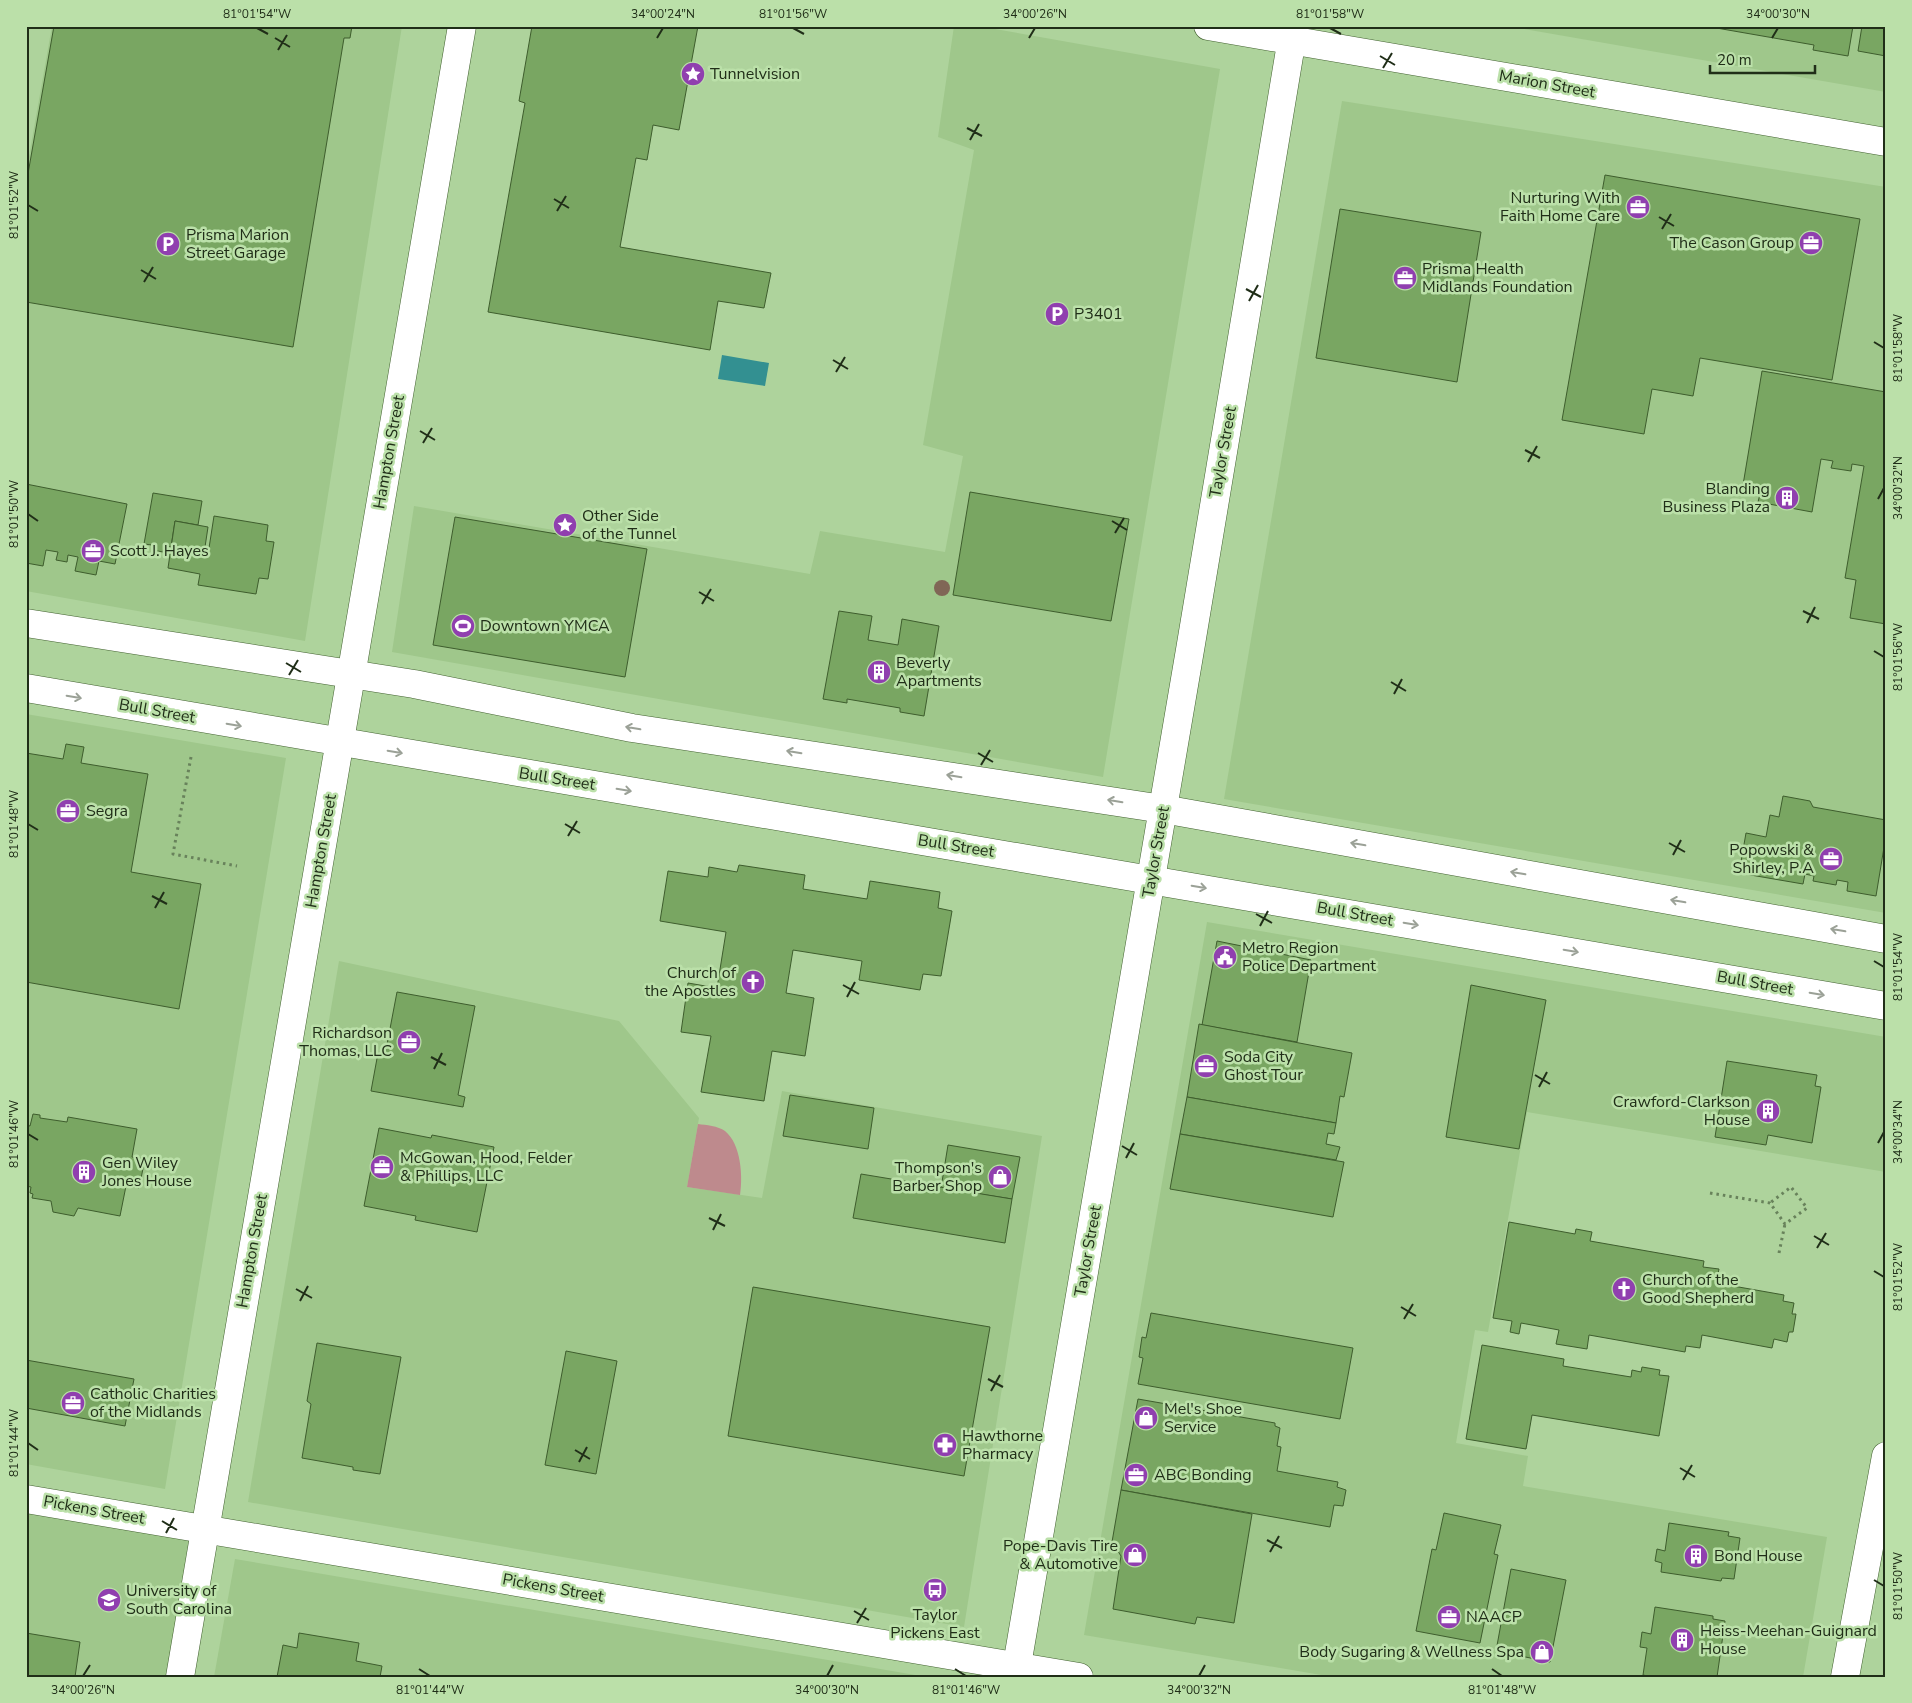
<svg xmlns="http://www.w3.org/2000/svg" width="1912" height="1703" viewBox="0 0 1912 1703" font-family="'Nunito Sans',sans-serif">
<rect width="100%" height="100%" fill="#aed39c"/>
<!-- built -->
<g fill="#9fc78b">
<path d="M52 26H402L305 641 26 591V173Z"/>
<path d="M954 26H978L1220 69 1103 777 392 652 414 506 810 574 820 531 945 552 963 456 923 445 974 150 938 137Z"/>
<path d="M1507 26H1886V92Z"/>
<path d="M1342 101 1886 187V913L1224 799Z"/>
<path d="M26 714 286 758 165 1489 26 1464Z"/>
<path d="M1207 922 1886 1037V1172L1527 1112 1488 1332 1475 1330 1456 1443 1528 1456 1523 1486 1827 1537 1803 1677H1333L1084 1635Z"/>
<path d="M339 961 619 1021 699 1118 687 1187 762 1198 782 1091 1042 1136 964 1627 248 1502Z"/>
<path d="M26 1492 205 1523 178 1677H26Z"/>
<path d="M235 1559 927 1677H214Z"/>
</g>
<!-- green -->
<path fill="#be8a8d" d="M698 1124C706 1125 718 1126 725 1131 741 1144 743 1176 740 1195L687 1187Z"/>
<!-- water -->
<path fill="#339091" d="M722 355 769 363 765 386 718 379Z"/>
<!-- building -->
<g fill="#79a662" stroke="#3e5d2d">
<path d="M54 26H352L350 38H344L293 347 26 302V185Z"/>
<path d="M532 26H698L679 130 653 125 647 160 636 158 620 247 771 273 764 308 718 301 710 350 488 312 525 103 519 101Z"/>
<path d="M1705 26H1853L1848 56 1813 50 1814 45Z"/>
<path d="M1862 26H1886V56L1858 51Z"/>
<path d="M1605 175 1860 219 1832 380 1700 358 1693 396 1652 389 1644 434 1562 420Z"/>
<path d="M1340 209 1481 232 1457 382 1316 358Z"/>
<path d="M1762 371 1886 392V624L1850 618 1856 580 1845 578 1864 466 1852 464 1851 471 1831 468 1833 461 1821 459 1812 512 1758 502 1760 494 1742 491Z"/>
<path d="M26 484 127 504 115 564 99 561 96 575 75 571 78 557 68 555 67 562 56 560 58 552 46 550 43 566 26 563Z"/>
<path d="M970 492 1129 519 1111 621 953 595Z"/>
<path d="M153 493 202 501 198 525 175 521 171 547 164 546 163 552 152 550V545L144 544Z"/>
<path d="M214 516 268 525 266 541 274 542 268 579 259 578 256 594 198 585 200 574 168 568 175 521 208 527 205 547 209 548Z"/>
<path d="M455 517 647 549 625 677 433 645Z"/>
<path d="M839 611 872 616 868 640 898 645 902 619 939 626 924 716 900 712V708L847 699V703L823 699Z"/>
<path d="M66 744 84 747 81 763 148 774 131 872 201 884 179 1009 26 982V753L63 759Z"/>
<path d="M1783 796 1810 801 1813 807 1886 820V835L1876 896 1847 891 1848 882 1837 880 1836 885 1813 881 1814 876 1805 874 1803 884 1739 873 1746 833 1766 837 1770 815 1779 817Z"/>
<path d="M739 865 805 875 803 889 867 899 870 881 940 892 938 908 952 911 941 976 923 974 920 990 859 980 862 961 793 950 786 993 814 998 805 1056 772 1051 764 1101 701 1092 711 1036 681 1032 688 983 717 988 726 932 660 921 668 871 708 877 709 867 737 872Z"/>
<path d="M1217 941 1311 960 1297 1042 1202 1025Z"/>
<path d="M1471 985 1546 1000 1519 1149 1446 1137Z"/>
<path d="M397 992 475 1006 458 1095 465 1097 463 1107 371 1091 378 1053 385 1055Z"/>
<path d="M1199 1024 1352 1053 1344 1097 1340 1096 1336 1123 1187 1097Z"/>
<path d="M1727 1061 1817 1075 1815 1086 1821 1087 1812 1143 1768 1135 1766 1145 1715 1137Z"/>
<path d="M790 1095 874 1108 868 1149 783 1136Z"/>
<path d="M1187 1097 1336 1123 1334 1134 1328 1133 1326 1144 1340 1147 1336 1160 1180 1134Z"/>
<path d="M33 1114 40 1115V1118L67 1122 68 1117 137 1129 132 1157 145 1159 139 1188 126 1186 120 1216 78 1208 74 1216 53 1212 51 1201 32 1198 33 1194 30 1193 31 1187 26 1186V1125L30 1126Z"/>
<path d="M379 1128 431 1138 432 1135 494 1147 477 1232 415 1220 416 1216 364 1206Z"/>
<path d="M1180 1134 1344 1162 1333 1217 1170 1189Z"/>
<path d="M948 1145 1020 1157 1012 1199 941 1188Z"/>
<path d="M861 1174 1012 1199 1005 1243 853 1218Z"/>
<path d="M1509 1222 1575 1234 1576 1229 1592 1232 1590 1241 1704 1261 1703 1267 1719 1269 1716 1283 1784 1295 1783 1301 1794 1303 1792 1314H1796L1793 1332H1789L1787 1342 1774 1339 1772 1348 1702 1335 1700 1348 1686 1346 1685 1352 1589 1335 1587 1349 1556 1344 1559 1330 1521 1323 1519 1334 1510 1332 1512 1321 1493 1318Z"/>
<path d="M753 1287 990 1327 964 1476 728 1436Z"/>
<path d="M1151 1313 1353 1348 1340 1419 1138 1384 1143 1358 1139 1357 1142 1337 1146 1338Z"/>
<path d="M317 1343 401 1357 380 1474 353 1470V1467L302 1458 311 1404 307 1401Z"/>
<path d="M1482 1345 1564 1359 1563 1366 1631 1377 1632 1370 1641 1372 1642 1367 1660 1370 1659 1375 1669 1376 1659 1436 1532 1415 1526 1449 1466 1439Z"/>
<path d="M566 1351 617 1361 596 1474 545 1465Z"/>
<path d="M26 1360 134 1379 125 1426 26 1408Z"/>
<path d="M1138 1399 1275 1423V1426L1280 1428 1277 1446 1281 1447 1277 1471 1338 1482 1337 1487 1346 1490 1343 1506 1334 1505 1330 1527 1121 1490Z"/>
<path d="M1121 1490 1252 1514 1234 1623 1197 1617 1195 1624 1113 1609 1121 1556 1112 1542Z"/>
<path d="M1444 1513 1501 1525 1494 1554 1498 1555 1480 1643 1416 1631 1432 1549 1436 1550Z"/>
<path d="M1669 1523 1729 1532 1728 1536 1740 1538 1734 1579 1722 1578 1721 1581 1661 1572 1662 1563 1655 1561 1657 1549 1665 1551Z"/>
<path d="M1511 1569 1566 1580 1550 1662 1496 1651Z"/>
<path d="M925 1586 944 1589 942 1596 924 1593Z"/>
<path d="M1655 1607 1713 1616V1619L1725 1621 1717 1677H1653L1643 1675 1647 1648 1640 1647 1642 1632 1651 1634Z"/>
<path d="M26 1633 80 1642 75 1677H26Z"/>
<path d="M299 1633 359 1643 356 1661 382 1666 380 1677H277L283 1645 297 1648Z"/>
</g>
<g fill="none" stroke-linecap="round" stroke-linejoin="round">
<!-- secondary casing -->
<g stroke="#436231" stroke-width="29">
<g id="secondary">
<path d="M1208 26 1886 142"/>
<path d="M26 1499 1079 1677"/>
<path d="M180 1677 462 26"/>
<path d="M1015 1677 1191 644 1294 26"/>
<path d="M1845 1677 1886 1456"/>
</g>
</g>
<!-- primary casing -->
<g stroke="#436231" stroke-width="29">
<g id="primary">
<path d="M26 623 414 684 632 728 1163 809 1886 939"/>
<path d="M26 688C646 796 1266 897 1886 1006"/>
</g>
</g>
<!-- path -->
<g stroke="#68825b" stroke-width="3" stroke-dasharray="2.5 4" stroke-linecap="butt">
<path d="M191 757 173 854 237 866"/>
<path d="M1710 1193 1770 1203 1785 1224 1807 1208 1791 1187 1770 1203"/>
<path d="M1779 1253 1785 1224"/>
</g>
<!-- secondary -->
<use href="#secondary" stroke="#fff" stroke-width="28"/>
<!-- primary -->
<use href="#primary" stroke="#fff" stroke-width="28"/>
</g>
<!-- trees -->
<circle fill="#806656" cx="942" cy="588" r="8"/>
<!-- one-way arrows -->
<defs><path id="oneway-shaft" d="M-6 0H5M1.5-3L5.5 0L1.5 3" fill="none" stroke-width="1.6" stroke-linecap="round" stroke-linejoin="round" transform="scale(1.25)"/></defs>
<g stroke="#9ba197">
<use href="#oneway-shaft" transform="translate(74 697) rotate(10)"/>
<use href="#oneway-shaft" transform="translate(234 725) rotate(10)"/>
<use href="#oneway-shaft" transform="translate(633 728) rotate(-170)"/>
<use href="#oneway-shaft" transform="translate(395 752) rotate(10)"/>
<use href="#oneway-shaft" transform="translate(794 752) rotate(-171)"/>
<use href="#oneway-shaft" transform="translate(954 776) rotate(-171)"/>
<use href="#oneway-shaft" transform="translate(624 790) rotate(9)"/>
<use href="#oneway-shaft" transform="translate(1115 801) rotate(-171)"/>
<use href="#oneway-shaft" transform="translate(1358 844) rotate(-170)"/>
<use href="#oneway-shaft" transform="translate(1518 873) rotate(-170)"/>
<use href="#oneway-shaft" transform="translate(1199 887) rotate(10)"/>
<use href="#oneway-shaft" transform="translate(1678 901) rotate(-170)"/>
<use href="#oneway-shaft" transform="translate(1411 924) rotate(10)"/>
<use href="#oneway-shaft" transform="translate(1838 930) rotate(-170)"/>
<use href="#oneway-shaft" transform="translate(1571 951) rotate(10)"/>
<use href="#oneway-shaft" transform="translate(1817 994) rotate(10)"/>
</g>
<!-- ticks -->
<path fill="none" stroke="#202e18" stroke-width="2" d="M257 28 268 34M793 28 804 34M1330 28 1341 34M275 38 290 47M657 38 663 28M1029 38 1035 28M1772 38 1778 28M278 50 287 35M1380 56 1395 65M1383 68 1392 53M967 128 982 136M970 140 979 124M554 199 569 208M28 205 38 211M557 211 566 196M1659 217 1674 226M1662 229 1671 214M141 270 156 279M144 282 153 267M1246 289 1261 297M1249 301 1258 285M1874 342 1884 348M833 360 848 369M836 372 845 357M420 431 435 440M423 443 432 428M1525 450 1540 458M1528 462 1537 446M1878 499 1884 488M28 514 38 521M1112 521 1127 530M1115 533 1124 518M699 592 714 601M702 604 711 589M1803 611 1819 619M1807 623 1815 607M1874 651 1884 657M286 663 301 672M289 675 298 660M1391 682 1406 691M1394 694 1402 679M978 753 993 762M981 765 990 750M28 824 38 830M565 824 580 833M568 836 577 821M1669 843 1685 852M1673 855 1681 840M152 896 167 904M155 908 164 892M1256 914 1272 923M1260 926 1268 911M1874 961 1884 967M843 985 859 994M847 997 855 982M431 1057 446 1065M434 1069 442 1053M1535 1075 1550 1084M1539 1087 1547 1072M28 1134 38 1140M1878 1143 1884 1132M1122 1146 1137 1155M1126 1158 1134 1143M709 1218 725 1226M713 1230 721 1214M1814 1236 1829 1245M1817 1248 1826 1233M1874 1271 1884 1277M296 1289 312 1298M300 1301 308 1286M1401 1307 1416 1316M1404 1319 1413 1304M988 1379 1003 1387M991 1391 1000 1375M28 1443 38 1450M575 1450 590 1459M579 1462 587 1447M1680 1468 1695 1477M1683 1480 1692 1465M162 1521 177 1530M166 1533 174 1518M1267 1540 1282 1548M1270 1552 1279 1536M1874 1580 1884 1586M854 1611 869 1620M857 1623 866 1608M419 1669 430 1676M955 1669 966 1676M1492 1669 1502 1676M83 1676 90 1665M827 1676 833 1665M1199 1676 1205 1665"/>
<!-- icons -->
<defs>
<g id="sight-disc" transform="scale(1.25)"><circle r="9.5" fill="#903faf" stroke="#bbe0a9"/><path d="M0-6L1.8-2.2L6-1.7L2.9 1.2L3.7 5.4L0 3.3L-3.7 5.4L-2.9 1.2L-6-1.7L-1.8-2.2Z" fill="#fff"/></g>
<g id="office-disc" transform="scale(1.25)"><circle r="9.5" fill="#903faf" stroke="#bbe0a9"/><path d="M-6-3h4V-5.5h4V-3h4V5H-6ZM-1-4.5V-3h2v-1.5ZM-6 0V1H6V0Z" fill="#fff"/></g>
<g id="parking-disc" transform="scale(1.25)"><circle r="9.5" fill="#903faf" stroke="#bbe0a9"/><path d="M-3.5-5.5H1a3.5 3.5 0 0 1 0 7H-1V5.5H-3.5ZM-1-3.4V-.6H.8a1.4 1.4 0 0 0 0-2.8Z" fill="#fff"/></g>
<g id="building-disc" transform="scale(1.25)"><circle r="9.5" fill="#903faf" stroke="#bbe0a9"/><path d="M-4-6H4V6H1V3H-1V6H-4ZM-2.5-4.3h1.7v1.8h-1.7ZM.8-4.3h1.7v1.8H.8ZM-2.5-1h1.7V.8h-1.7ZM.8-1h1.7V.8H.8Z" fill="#fff"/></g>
<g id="stadium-disc" transform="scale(1.25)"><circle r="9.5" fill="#903faf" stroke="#bbe0a9"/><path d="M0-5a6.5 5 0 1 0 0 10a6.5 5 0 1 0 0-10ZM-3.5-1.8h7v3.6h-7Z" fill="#fff"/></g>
<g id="civic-disc" transform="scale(1.25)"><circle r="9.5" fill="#903faf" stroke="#bbe0a9"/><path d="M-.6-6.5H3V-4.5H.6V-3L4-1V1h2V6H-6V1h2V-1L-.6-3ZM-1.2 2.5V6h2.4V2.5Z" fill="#fff"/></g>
<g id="church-disc" transform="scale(1.25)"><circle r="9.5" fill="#903faf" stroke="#bbe0a9"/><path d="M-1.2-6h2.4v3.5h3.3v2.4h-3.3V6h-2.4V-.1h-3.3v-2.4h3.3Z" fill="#fff"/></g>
<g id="shop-disc" transform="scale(1.25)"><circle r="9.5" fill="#903faf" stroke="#bbe0a9"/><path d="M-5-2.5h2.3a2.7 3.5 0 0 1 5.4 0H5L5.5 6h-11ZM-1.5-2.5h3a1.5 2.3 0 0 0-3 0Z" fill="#fff"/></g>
<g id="pharmacy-disc" transform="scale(1.25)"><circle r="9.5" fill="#903faf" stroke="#bbe0a9"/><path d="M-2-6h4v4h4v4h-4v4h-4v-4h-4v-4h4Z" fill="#fff"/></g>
<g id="bus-disc" transform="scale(1.25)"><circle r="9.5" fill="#903faf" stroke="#bbe0a9"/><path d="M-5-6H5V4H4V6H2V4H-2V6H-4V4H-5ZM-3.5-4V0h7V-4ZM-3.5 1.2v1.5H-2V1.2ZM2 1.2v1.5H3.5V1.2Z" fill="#fff"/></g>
<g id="university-disc" transform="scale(1.25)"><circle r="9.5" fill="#903faf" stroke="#bbe0a9"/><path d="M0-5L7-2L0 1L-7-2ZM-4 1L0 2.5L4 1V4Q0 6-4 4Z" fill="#fff"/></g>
</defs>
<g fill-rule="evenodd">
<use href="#sight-disc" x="693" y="74"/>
<use href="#office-disc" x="1638" y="207"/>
<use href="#office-disc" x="1811" y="243"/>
<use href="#parking-disc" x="168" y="244"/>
<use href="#office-disc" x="1405" y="278"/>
<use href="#parking-disc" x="1057" y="314"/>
<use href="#building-disc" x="1787" y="498"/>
<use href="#sight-disc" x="565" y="525"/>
<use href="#office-disc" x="93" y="551"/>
<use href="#stadium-disc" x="463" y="626"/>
<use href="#building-disc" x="879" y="672"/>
<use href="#office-disc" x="68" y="811"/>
<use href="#office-disc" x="1831" y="859"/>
<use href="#civic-disc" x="1225" y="957"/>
<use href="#church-disc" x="753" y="982"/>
<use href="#office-disc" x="409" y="1042"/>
<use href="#office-disc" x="1206" y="1066"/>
<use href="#building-disc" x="1768" y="1111"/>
<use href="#office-disc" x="382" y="1167"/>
<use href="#building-disc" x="84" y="1172"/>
<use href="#shop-disc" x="1000" y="1177"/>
<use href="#church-disc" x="1624" y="1289"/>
<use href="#office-disc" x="73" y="1403"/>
<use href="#shop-disc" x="1146" y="1418"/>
<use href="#pharmacy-disc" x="945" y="1445"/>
<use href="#office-disc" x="1136" y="1475"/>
<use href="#shop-disc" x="1135" y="1555"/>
<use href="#building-disc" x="1696" y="1556"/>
<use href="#bus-disc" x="935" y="1590"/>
<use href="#university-disc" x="109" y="1600"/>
<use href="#office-disc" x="1449" y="1617"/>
<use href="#building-disc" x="1682" y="1640"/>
<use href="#shop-disc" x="1542" y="1652"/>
</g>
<g text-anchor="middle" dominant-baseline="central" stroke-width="5" stroke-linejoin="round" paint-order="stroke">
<!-- poi labels -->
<g font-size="16" fill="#202e18" stroke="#bbe0a9" text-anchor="start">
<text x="710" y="74">Tunnelvision</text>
<text x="1620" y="198" text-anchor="end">Nurturing With<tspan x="1620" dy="18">Faith Home Care</tspan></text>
<text x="186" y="235">Prisma Marion<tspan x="186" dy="18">Street Garage</tspan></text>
<text x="1794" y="243" text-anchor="end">The Cason Group</text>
<text x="1422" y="269">Prisma Health<tspan x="1422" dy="18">Midlands Foundation</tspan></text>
<text x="1074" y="314">P3401</text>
<text x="1770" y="489" text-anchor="end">Blanding<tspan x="1770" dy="18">Business Plaza</tspan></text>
<text x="582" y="516">Other Side<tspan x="582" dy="18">of the Tunnel</tspan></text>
<text x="110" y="551">Scott J. Hayes</text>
<text x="480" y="626">Downtown YMCA</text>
<text x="896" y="663">Beverly<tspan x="896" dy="18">Apartments</tspan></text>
<text x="86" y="811">Segra</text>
<text x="1814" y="850" text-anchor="end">Popowski &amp;<tspan x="1814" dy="18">Shirley, P.A</tspan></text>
<text x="1242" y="948">Metro Region<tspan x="1242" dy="18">Police Department</tspan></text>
<text x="736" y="973" text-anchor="end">Church of<tspan x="736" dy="18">the Apostles</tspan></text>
<text x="392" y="1033" text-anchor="end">Richardson<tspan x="392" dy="18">Thomas, LLC</tspan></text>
<text x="1224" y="1057">Soda City<tspan x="1224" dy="18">Ghost Tour</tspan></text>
<text x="1750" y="1102" text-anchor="end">Crawford-Clarkson<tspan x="1750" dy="18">House</tspan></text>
<text x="400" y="1158">McGowan, Hood, Felder<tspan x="400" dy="18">&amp; Phillips, LLC</tspan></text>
<text x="102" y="1163">Gen Wiley<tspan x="102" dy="18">Jones House</tspan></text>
<text x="982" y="1168" text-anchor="end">Thompson's<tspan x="982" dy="18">Barber Shop</tspan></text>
<text x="1642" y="1280">Church of the<tspan x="1642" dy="18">Good Shepherd</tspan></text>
<text x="90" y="1394">Catholic Charities<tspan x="90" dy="18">of the Midlands</tspan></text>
<text x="1164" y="1409">Mel's Shoe<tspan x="1164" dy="18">Service</tspan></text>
<text x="962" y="1436">Hawthorne<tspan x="962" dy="18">Pharmacy</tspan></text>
<text x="1154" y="1475">ABC Bonding</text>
<text x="1118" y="1546" text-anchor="end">Pope-Davis Tire<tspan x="1118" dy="18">&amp; Automotive</tspan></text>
<text x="1714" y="1556">Bond House</text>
<text x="126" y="1591">University of<tspan x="126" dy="18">South Carolina</tspan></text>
<text x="935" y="1615" text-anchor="middle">Taylor<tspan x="935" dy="18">Pickens East</tspan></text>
<text x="1466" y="1617">NAACP</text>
<text x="1700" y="1631">Heiss-Meehan-Guignard<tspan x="1700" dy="18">House</tspan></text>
<text x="1524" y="1652" text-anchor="end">Body Sugaring &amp; Wellness Spa</text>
</g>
<!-- street labels -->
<g font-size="16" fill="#202e18" stroke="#bbe0a9">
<text transform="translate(1547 84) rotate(10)">Marion Street</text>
<text transform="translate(389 452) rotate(-80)">Hampton Street</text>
<text transform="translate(1223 452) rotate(-80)">Taylor Street</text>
<text transform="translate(157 711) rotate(10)">Bull Street</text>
<text transform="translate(557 779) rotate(9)">Bull Street</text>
<text transform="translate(956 846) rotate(9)">Bull Street</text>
<text transform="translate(321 851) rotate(-80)">Hampton Street</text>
<text transform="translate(1156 852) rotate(-80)">Taylor Street</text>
<text transform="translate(1355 914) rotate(10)">Bull Street</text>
<text transform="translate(1755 983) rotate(10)">Bull Street</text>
<text transform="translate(252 1251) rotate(-80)">Hampton Street</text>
<text transform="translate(1088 1251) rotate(-80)">Taylor Street</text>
<text transform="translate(94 1510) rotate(10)">Pickens Street</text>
<text transform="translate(553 1588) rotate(10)">Pickens Street</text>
</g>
</g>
<!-- border -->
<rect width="1912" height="1703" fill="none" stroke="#bbe0a9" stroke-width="55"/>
<!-- scale -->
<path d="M1710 65v8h105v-8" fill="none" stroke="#202e18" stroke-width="2.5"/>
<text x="1717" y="65" font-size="15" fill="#202e18" stroke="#bbe0a9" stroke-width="4" paint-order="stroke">20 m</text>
<rect x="28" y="28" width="1856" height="1648" fill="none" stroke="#202e18" stroke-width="2"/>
<g font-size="12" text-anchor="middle" fill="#202e18">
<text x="257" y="18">81°01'54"W</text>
<text x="663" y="18">34°00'24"N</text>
<text x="793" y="18">81°01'56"W</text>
<text x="1035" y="18">34°00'26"N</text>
<text x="1330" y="18">81°01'58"W</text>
<text x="1778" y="18">34°00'30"N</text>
<text transform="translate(14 205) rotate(-90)" y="4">81°01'52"W</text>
<text transform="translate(1898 348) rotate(-90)" y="4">81°01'58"W</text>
<text transform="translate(1898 488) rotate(-90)" y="4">34°00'32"N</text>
<text transform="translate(14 514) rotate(-90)" y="4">81°01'50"W</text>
<text transform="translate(1898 657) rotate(-90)" y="4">81°01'56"W</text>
<text transform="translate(14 824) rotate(-90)" y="4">81°01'48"W</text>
<text transform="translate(1898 967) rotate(-90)" y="4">81°01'54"W</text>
<text transform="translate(1898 1132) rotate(-90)" y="4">34°00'34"N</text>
<text transform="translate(14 1134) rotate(-90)" y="4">81°01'46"W</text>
<text transform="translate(1898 1277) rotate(-90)" y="4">81°01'52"W</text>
<text transform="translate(14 1443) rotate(-90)" y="4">81°01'44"W</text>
<text transform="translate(1898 1586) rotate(-90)" y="4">81°01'50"W</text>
<text x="83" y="1694">34°00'26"N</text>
<text x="430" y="1694">81°01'44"W</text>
<text x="827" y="1694">34°00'30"N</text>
<text x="966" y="1694">81°01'46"W</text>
<text x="1199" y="1694">34°00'32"N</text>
<text x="1502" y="1694">81°01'48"W</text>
</g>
</svg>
